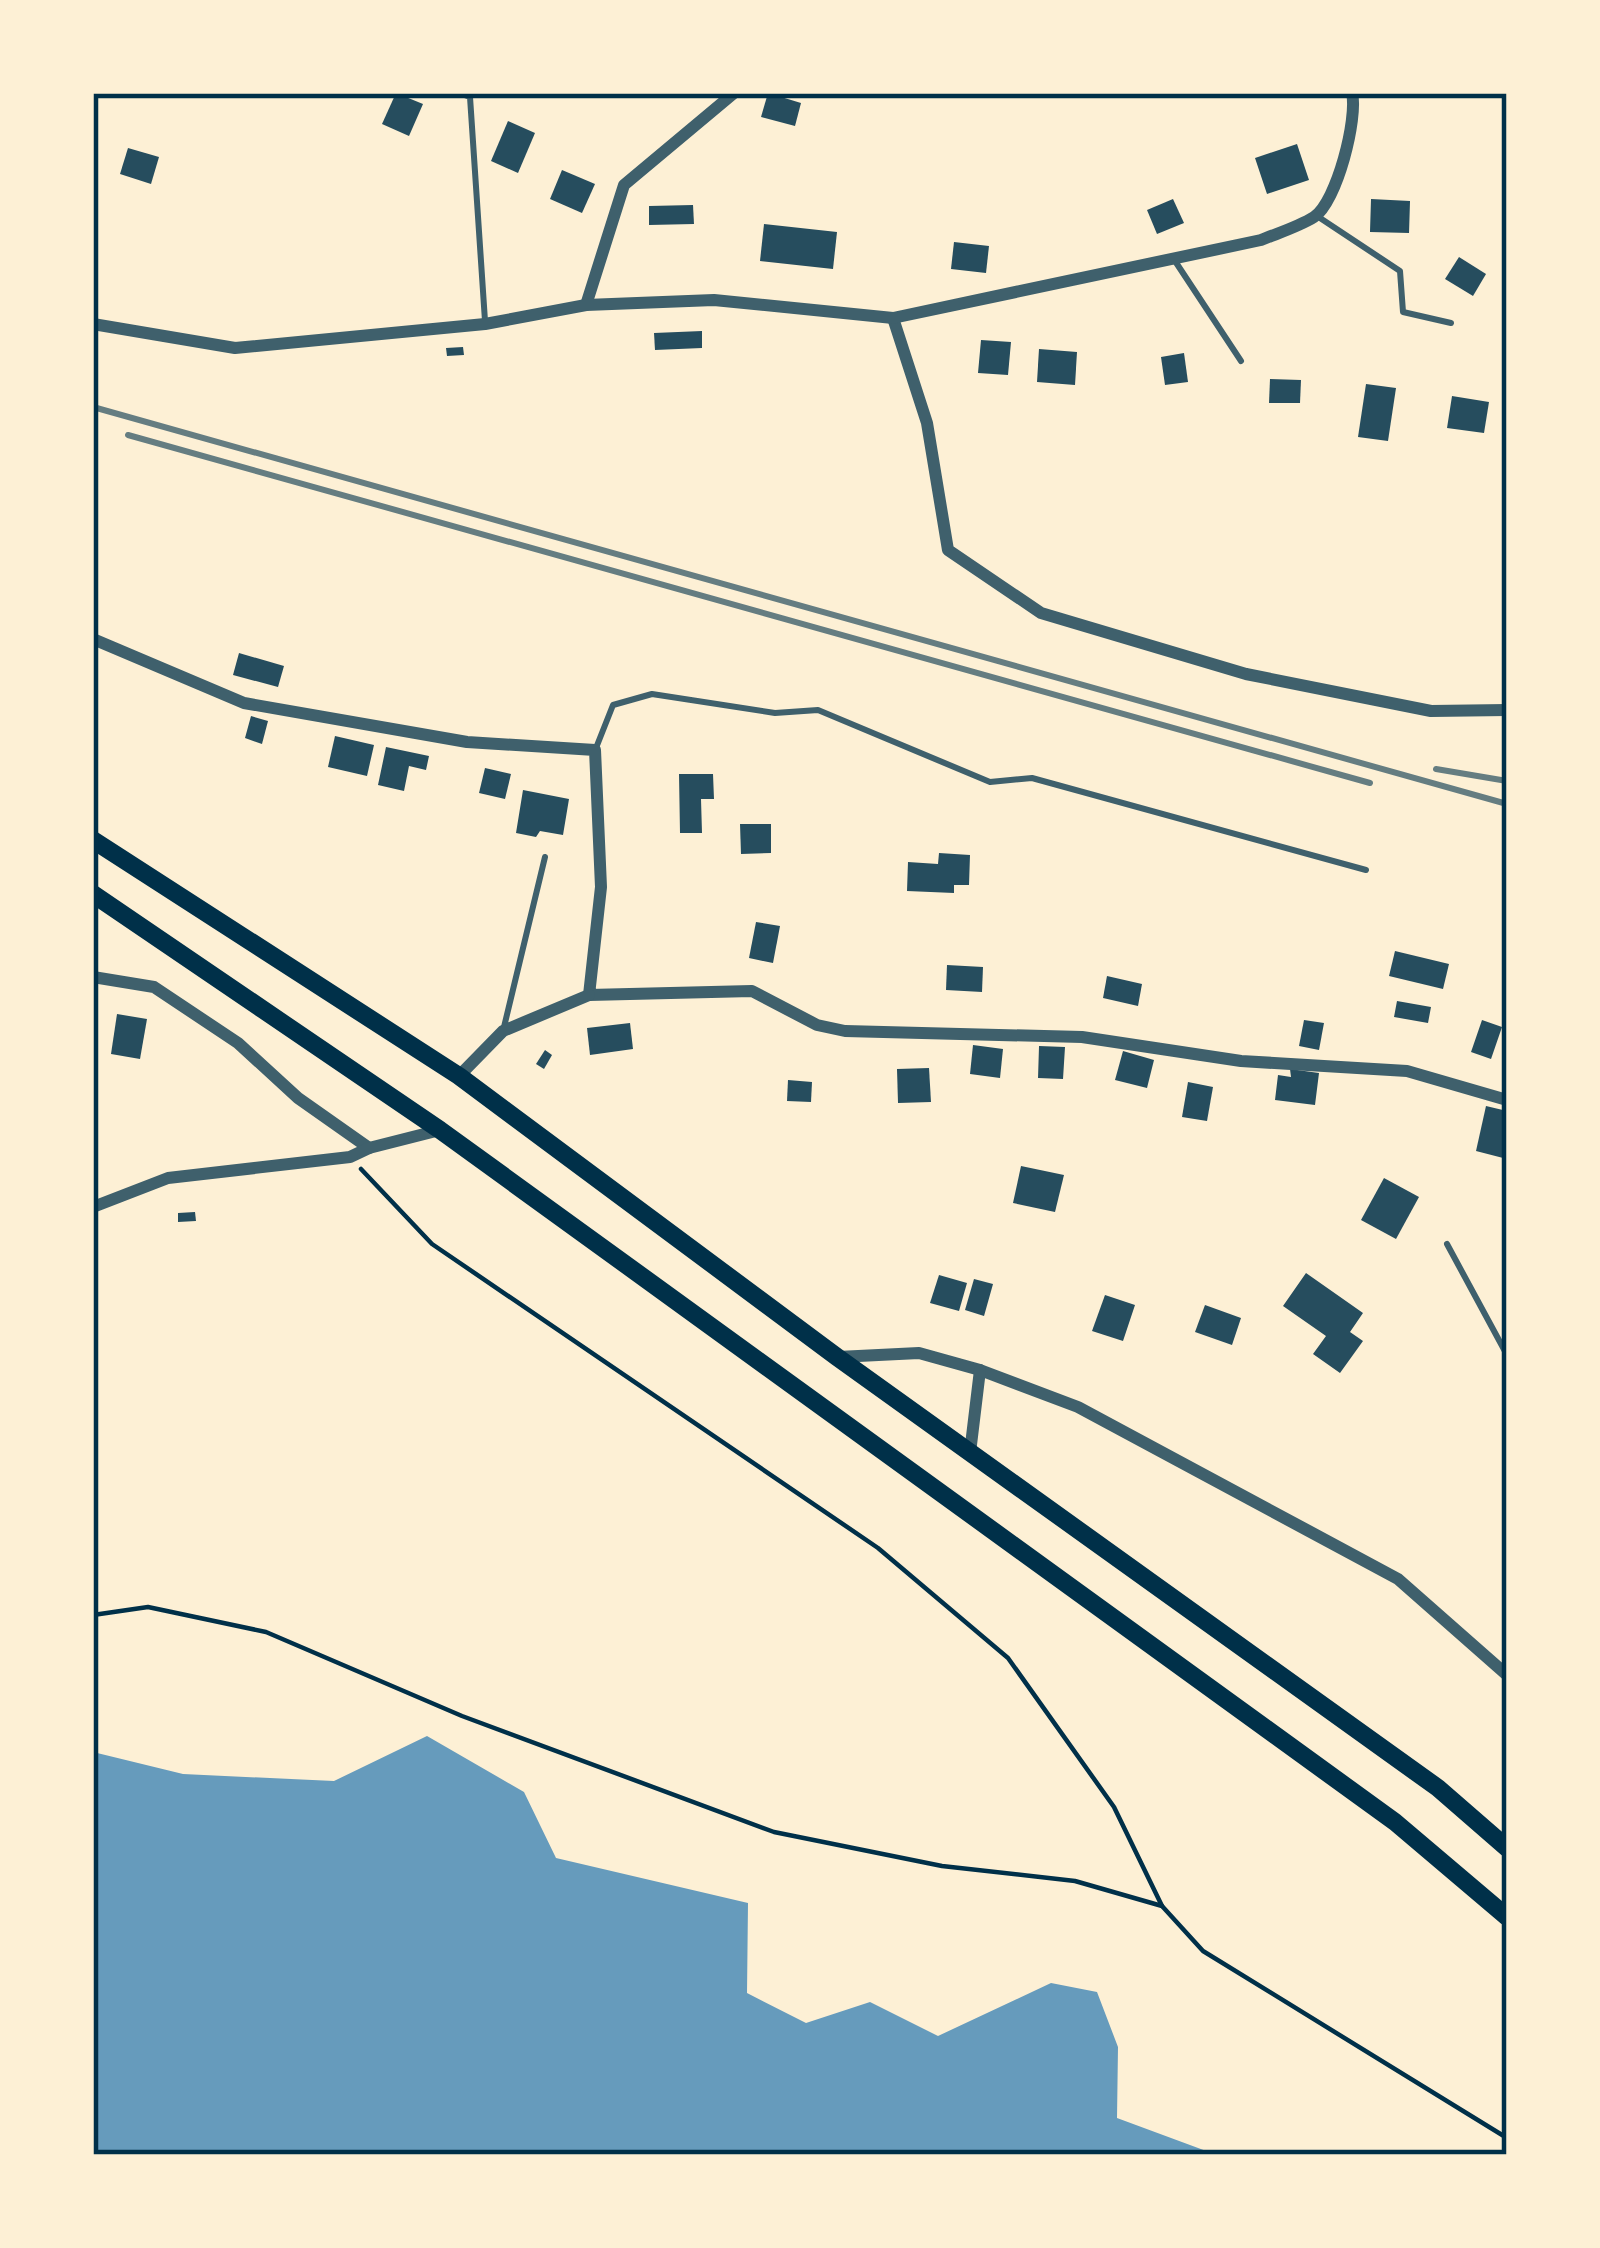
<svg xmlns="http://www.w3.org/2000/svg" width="1600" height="2248" viewBox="0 0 1600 2248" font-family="Helvetica,sans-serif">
<rect width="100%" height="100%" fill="#fdf0d5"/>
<!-- water -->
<path fill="#669bbc" d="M427 1736 524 1792 556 1858 748 1903 747 1993 806 2023 870 2002 938 2036 1051 1983 1097 1992 1118 2047 1117 2118 1217 2155H93V1752L183 1774 334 1781Z"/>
<!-- building -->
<g fill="#264d5e">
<path d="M396 93 423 104 409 136 382 124Z"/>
<path d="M768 93 801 103 795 126 761 117Z"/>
<path d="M508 121 535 133 518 173 491 161Z"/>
<path d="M1297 144 1309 180 1267 194 1255 158Z"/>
<path d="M128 148 159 157 151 184 120 174Z"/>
<path d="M562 170 595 184 582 213 550 199Z"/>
<path d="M1173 199 1184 223 1157 234 1147 210Z"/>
<path d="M1371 199 1410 201 1409 233 1370 232Z"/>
<path d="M693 205 694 224 649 225V206Z"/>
<path d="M764 224 837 232 833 269 760 261Z"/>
<path d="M954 242 989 246 986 273 951 269Z"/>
<path d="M1459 257 1486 274 1473 296 1445 279Z"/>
<path d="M702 331V348L655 350 654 333Z"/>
<path d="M981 340 1011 342 1008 375 978 373Z"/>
<path d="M463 347 464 355 447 356 446 348Z"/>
<path d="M1039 349 1077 352 1075 385 1037 382Z"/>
<path d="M1184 353 1188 382 1165 385 1161 357Z"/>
<path d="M1270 379 1301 380 1300 403H1269Z"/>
<path d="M1366 384 1396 388 1388 441 1358 437Z"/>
<path d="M1452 396 1489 402 1484 433 1447 428Z"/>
<path d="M239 653 284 666 278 687 233 675Z"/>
<path d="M251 716 268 721 262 744 245 738Z"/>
<path d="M335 736 374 745 367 776 328 767Z"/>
<path d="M386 747 429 756 426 770 409 766 404 791 378 785Z"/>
<path d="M485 768 511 774 505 799 479 793Z"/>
<path d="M679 774H713L714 799H701L702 833H680Z"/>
<path d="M523 790 569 799 563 835 540 831 536 837 516 833Z"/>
<path d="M740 824H771V853L741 854Z"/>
<path d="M939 853 970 855 969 885H954V893L907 891 908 862 938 864Z"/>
<path d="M756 922 780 926 773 963 749 958Z"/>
<path d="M1395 951 1449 964 1443 989 1389 976Z"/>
<path d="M947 965 983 967 982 992 946 990Z"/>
<path d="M1107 976 1142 984 1138 1006 1103 998Z"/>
<path d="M1397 1001 1431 1007 1428 1023 1394 1017Z"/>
<path d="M117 1014 147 1019 140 1059 111 1054Z"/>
<path d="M1304 1020 1324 1023 1319 1050 1299 1046Z"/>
<path d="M1482 1020 1502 1027 1491 1059 1471 1052Z"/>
<path d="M630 1023 633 1049 590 1055 587 1028Z"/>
<path d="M973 1045 1003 1049 1000 1078 970 1074Z"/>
<path d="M1039 1046 1065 1047 1063 1079 1038 1078Z"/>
<path d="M545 1050 552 1055 544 1069 536 1064Z"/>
<path d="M1123 1051 1154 1060 1147 1088 1115 1080Z"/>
<path d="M929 1068 931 1102 898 1103 897 1069Z"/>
<path d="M1290 1069 1319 1073 1315 1105 1275 1100 1278 1075 1291 1077Z"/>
<path d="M788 1080 812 1082 811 1102 787 1101Z"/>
<path d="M1188 1082 1213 1087 1207 1121 1182 1117Z"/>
<path d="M1486 1106 1507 1111V1159L1476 1151Z"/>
<path d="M1021 1166 1064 1175 1055 1212 1013 1203Z"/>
<path d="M1384 1178 1419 1197 1396 1239 1361 1220Z"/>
<path d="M195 1212 196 1221 178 1222V1213Z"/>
<path d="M1306 1273 1363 1313 1350 1332 1363 1341 1340 1373 1313 1354 1326 1336 1283 1306Z"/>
<path d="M939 1275 967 1283 959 1311 930 1303Z"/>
<path d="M974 1279 993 1284 984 1316 965 1310Z"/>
<path d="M1105 1295 1135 1305 1123 1341 1092 1331Z"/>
<path d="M1205 1305 1241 1318 1232 1345 1195 1332Z"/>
</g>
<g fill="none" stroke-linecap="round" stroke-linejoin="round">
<!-- path -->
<g stroke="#003049" stroke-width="4.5">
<path d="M361 1169 432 1244 878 1548 1008 1658 1114 1807 1162 1906 1203 1951 1507 2138"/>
<path d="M93 1615 148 1607 266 1632 462 1716 774 1832 942 1866 1075 1881 1162 1906"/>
</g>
<!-- service -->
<g stroke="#3f606c" stroke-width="6">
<path d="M459 93 470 97 485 321"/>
<path d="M1317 216 1400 271 1403 312 1451 323"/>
<path d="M1175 261 1241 361"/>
<path d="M596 748 613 705 652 694 775 713 818 710 990 782 1032 778 1366 870"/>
<path d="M504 1027 545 857"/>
<path d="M1447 1244 1507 1355"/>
</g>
<!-- minor -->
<g stroke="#3f606c" stroke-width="12">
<path d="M586 305 624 185 734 93"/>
<path d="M893 318 927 423 948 550 1041 613 1246 674 1431 711 1507 710"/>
<path d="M93 324 235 348 485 324 586 305 714 300 893 318 1261 240C1278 233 1298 227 1314 217 1337 202 1358 118 1352 93"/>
<path d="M93 639 244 703 467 742 595 750 601 887 589 995 752 991 817 1025 845 1031 1082 1037 1241 1061 1407 1071 1507 1100"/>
<path d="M93 977 154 987 238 1043 298 1098 369 1148"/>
<path d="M459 1076 503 1031 589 995"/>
<path d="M93 1207 168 1178 350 1157 369 1148 440 1130"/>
<path d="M838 1357 919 1353 980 1370 1078 1407 1398 1579 1507 1675"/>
<path d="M970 1453 980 1370"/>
</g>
<!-- primary -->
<g stroke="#003049" stroke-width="18">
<path d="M93 840 459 1076 837 1357 1438 1788 1507 1848"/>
<path d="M93 894 440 1130 1395 1822 1507 1917"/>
</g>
<!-- rail -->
<g stroke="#657d81" stroke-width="6">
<path d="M93 407 1507 804"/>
<path d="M128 435 1370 783"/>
<path d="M1436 769 1507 781"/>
</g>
</g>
<!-- border -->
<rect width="1600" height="2248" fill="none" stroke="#fdf0d5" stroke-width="192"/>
<rect x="96" y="96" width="1408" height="2056" fill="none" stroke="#003049" stroke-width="4.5"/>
</svg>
